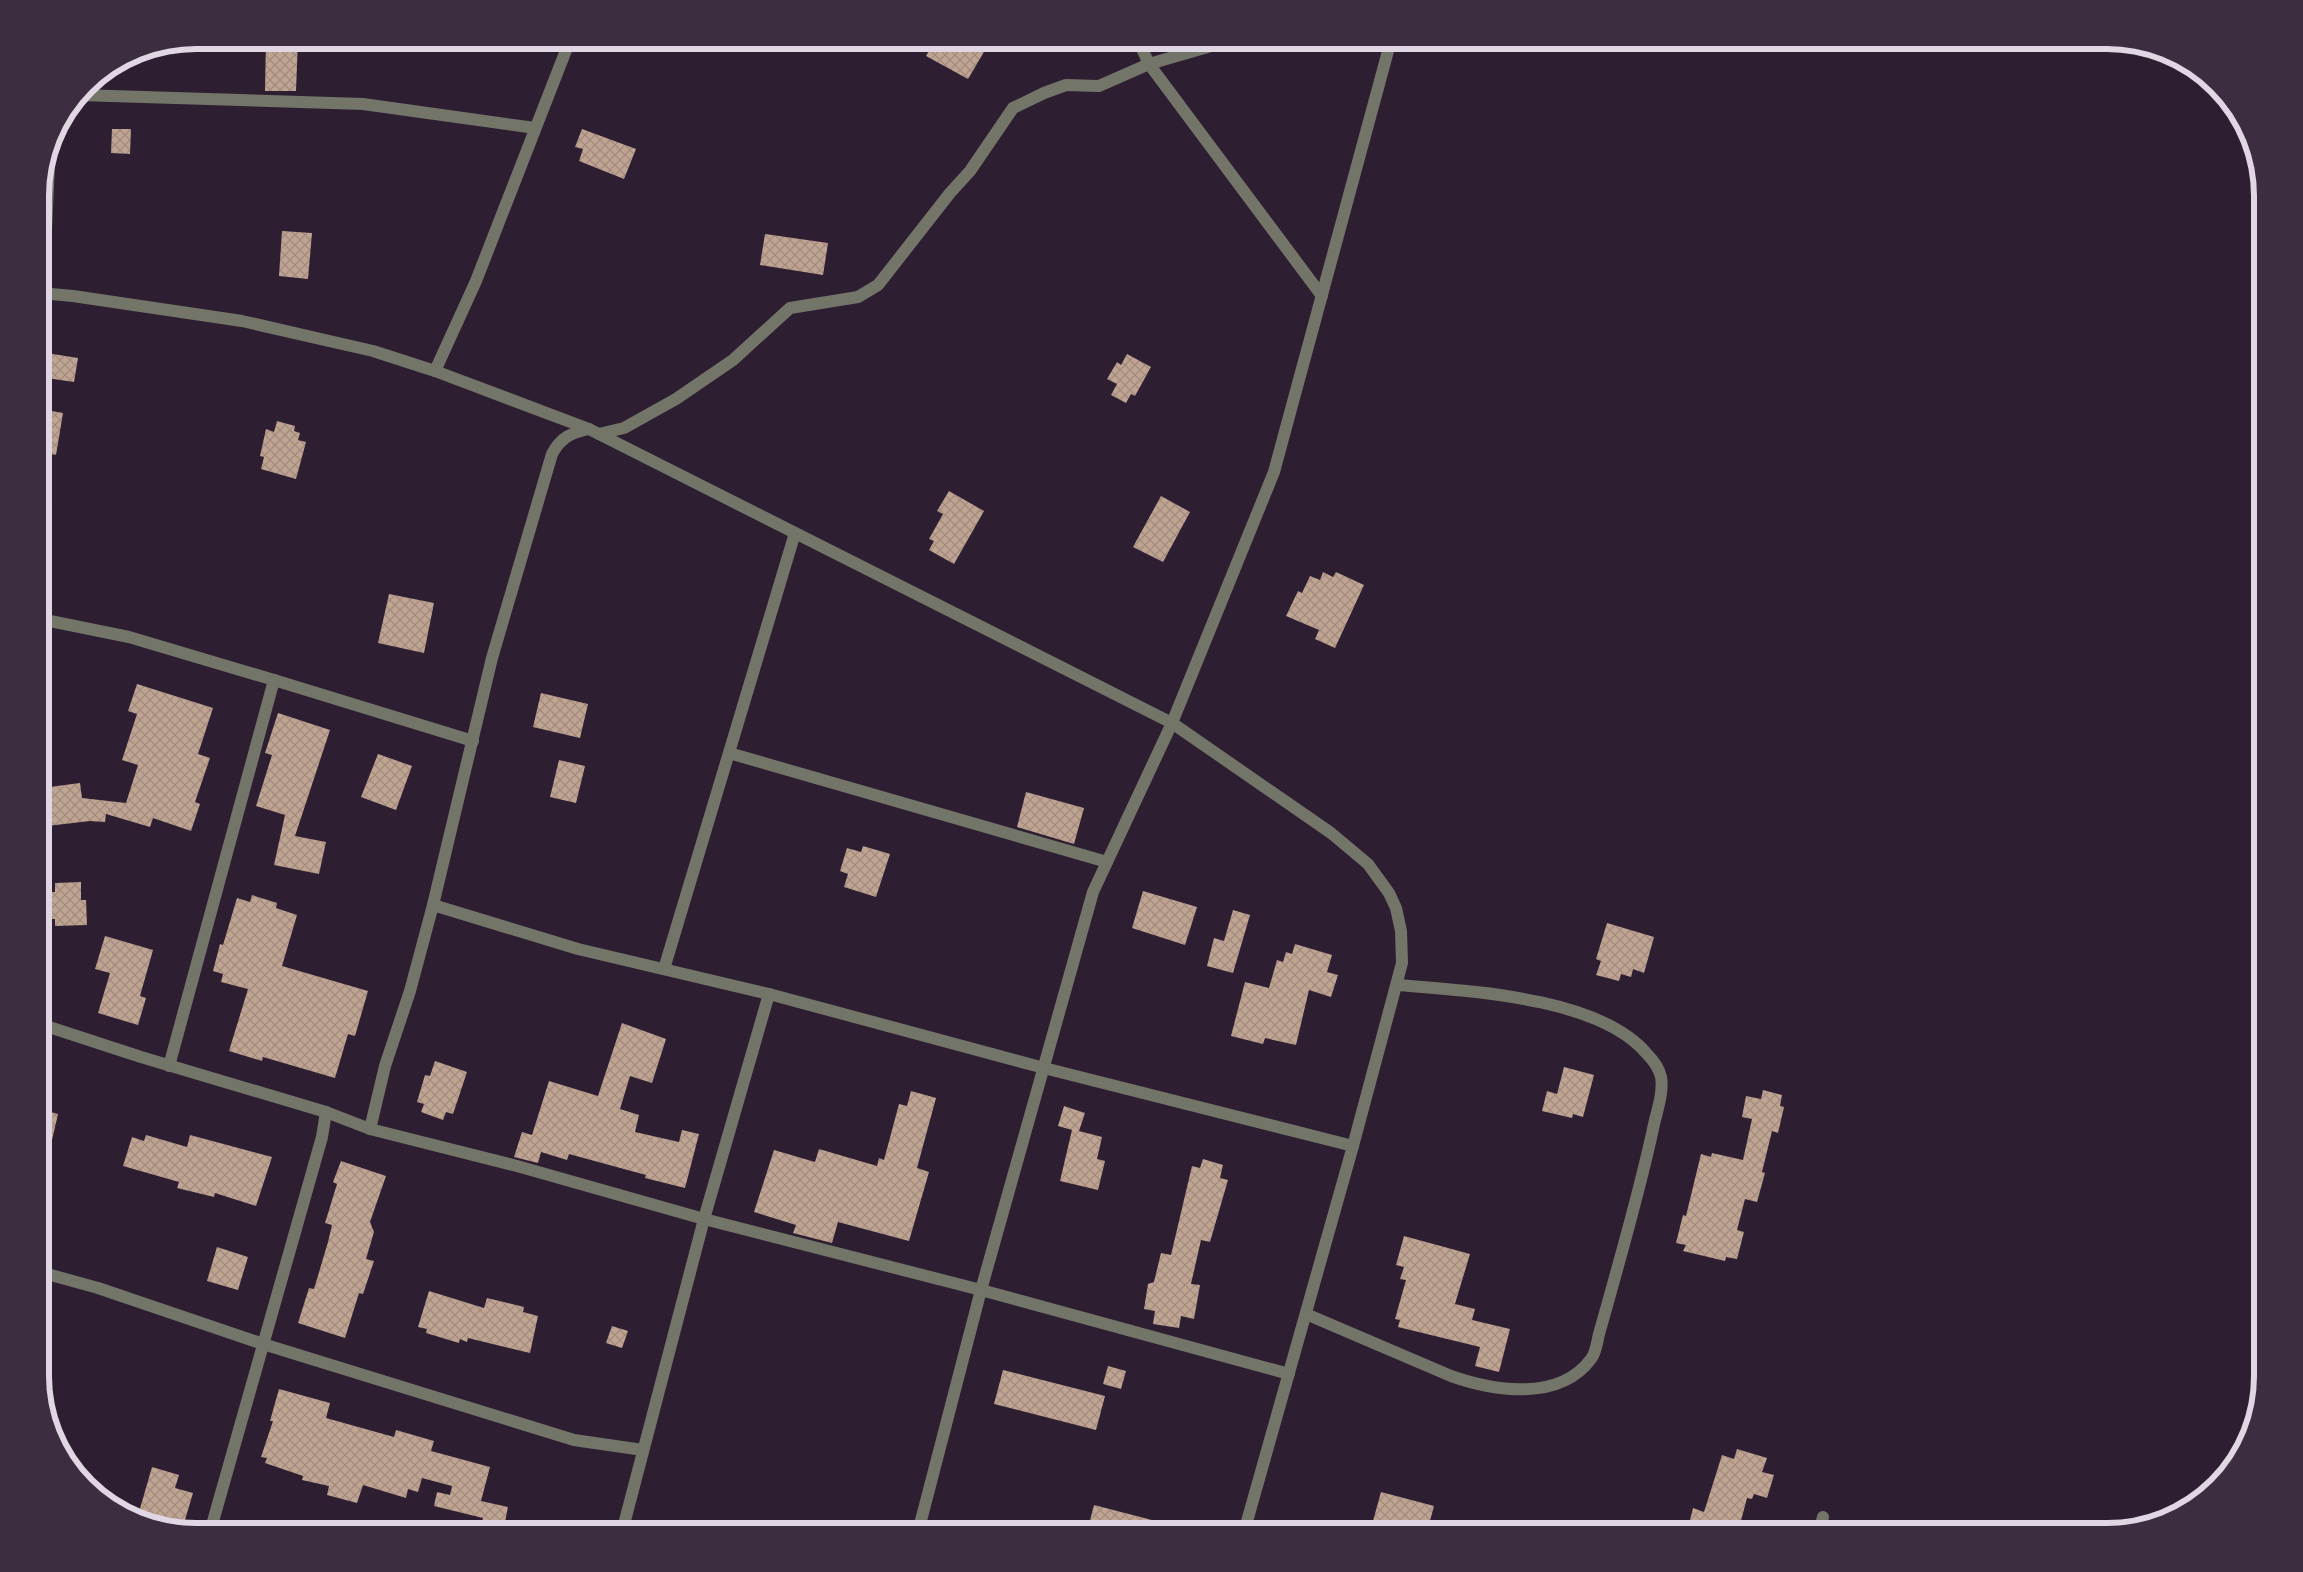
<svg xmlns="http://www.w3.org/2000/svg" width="2303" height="1572" viewBox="0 0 2303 1572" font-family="Overpass,sans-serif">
<defs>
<pattern id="building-cross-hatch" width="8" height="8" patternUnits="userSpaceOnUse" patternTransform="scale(1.25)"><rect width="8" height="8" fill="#c0a492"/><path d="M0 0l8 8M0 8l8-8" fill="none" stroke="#a18b7e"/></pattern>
</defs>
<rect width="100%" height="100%" fill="#2e1e32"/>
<!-- building -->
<g fill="url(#building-cross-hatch)">
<path d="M266 40H298L296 91H265Z"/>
<path d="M935 40H991L968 79 926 56Z"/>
<path d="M112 129H131L130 154 111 153Z"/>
<path d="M582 129 636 149 624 179 579 161 583 149 575 147Z"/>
<path d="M282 231 312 233 308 279 279 276Z"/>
<path d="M765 234 828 243 823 275 760 265Z"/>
<path d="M40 352 78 358 74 382 40 377Z"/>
<path d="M1127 354 1151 367 1135 396 1131 394 1126 403 1111 395 1117 384 1107 379 1117 362 1121 365Z"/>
<path d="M40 409 63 413 56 455 40 452Z"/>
<path d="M277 421 295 426 294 431 300 433 298 440 306 442 296 479 261 469 264 457 260 456 266 429 274 432Z"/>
<path d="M949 491 984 511 954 564 929 550 934 541 929 539 943 514 937 511Z"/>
<path d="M1161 496 1190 512 1163 562 1133 547Z"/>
<path d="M1323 572 1333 577 1336 572 1364 585 1335 648 1315 639 1319 630 1286 616 1298 591 1302 593 1310 576 1320 580Z"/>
<path d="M389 594 434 603 424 653 378 643Z"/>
<path d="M137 684 213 708 198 754 210 758 195 802 200 804 191 831 153 818 150 827 106 814 105 822 90 821 47 826 42 788 80 783 82 798 126 803 138 765 122 760 137 714 128 711Z"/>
<path d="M541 693 588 704 580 738 533 727Z"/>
<path d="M278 713 330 730 295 836 326 842 319 874 274 865 285 815 256 806 272 755 265 753Z"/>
<path d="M378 754 412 766 396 810 361 797Z"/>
<path d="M559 760 585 766 576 803 550 797Z"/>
<path d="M1026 792 1084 808 1074 844 1017 827Z"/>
<path d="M863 846 890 854 876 897 844 887 848 874 840 871 847 848 861 852Z"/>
<path d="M81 882V900H86L87 925 55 926V919H44L43 892H55V883Z"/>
<path d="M1143 891 1197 907 1185 945 1132 928Z"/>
<path d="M252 895 277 903 276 908 297 915 282 966 368 991 355 1036 348 1034 335 1078 263 1057 262 1061 229 1051 248 989 221 982 223 974 213 971 220 944 223 945 237 898 250 902Z"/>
<path d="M1233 910 1250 915 1233 973 1207 966 1214 938 1224 941Z"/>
<path d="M1607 923 1654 937 1644 973 1633 969 1631 977 1621 974 1619 981 1596 975 1601 961 1596 959Z"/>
<path d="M105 936 153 950 140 996 146 998 138 1025 98 1013 110 973 95 969Z"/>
<path d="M1295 944 1332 955 1327 972 1338 975 1331 997 1309 990 1296 1045 1265 1038 1263 1044 1231 1036 1245 982 1269 988 1277 960 1283 962 1286 952 1292 954Z"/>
<path d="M622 1023 666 1039 652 1083 630 1076 620 1109 639 1115 635 1132 679 1142 682 1130 699 1134 685 1188 645 1178 646 1175 569 1154 567 1160 541 1152 538 1163 514 1157 522 1132 532 1135 549 1081 598 1096Z"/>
<path d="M435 1061 467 1072 453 1114 446 1112 443 1120 421 1112 424 1104 417 1102 425 1075 430 1076Z"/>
<path d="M1564 1067 1594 1075 1583 1117 1573 1114 1572 1118 1542 1111 1547 1091 1557 1094Z"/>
<path d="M1763 1090 1782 1095 1780 1106 1784 1107 1778 1133 1772 1131 1762 1172 1765 1173 1757 1202 1745 1199 1737 1230 1744 1232 1737 1259 1726 1257 1725 1261 1683 1251 1686 1245 1676 1243 1683 1215 1686 1216 1701 1154 1711 1157 1712 1153 1743 1160 1752 1119 1742 1117 1746 1096 1761 1099Z"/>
<path d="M911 1091 936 1098 917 1168 929 1172 909 1241 838 1222 832 1243 793 1233 796 1225 754 1212 774 1150 815 1162 819 1149 877 1166 879 1158 884 1160 899 1104 907 1106Z"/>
<path d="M1064 1106 1085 1113 1079 1131 1102 1137 1097 1159 1105 1161 1098 1190 1060 1181 1072 1130 1058 1126Z"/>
<path d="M40 1109 58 1114 47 1162 40 1161Z"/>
<path d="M146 1135 187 1147 190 1135 272 1157 256 1206 215 1193 214 1197 177 1188 179 1182 123 1166 132 1137 144 1141Z"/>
<path d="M1203 1159 1223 1165 1220 1178 1228 1180 1210 1242 1201 1240 1191 1284 1200 1285 1194 1319 1181 1316 1179 1328 1153 1324 1155 1311 1144 1309 1148 1284 1154 1282 1161 1253 1171 1255 1192 1166 1200 1168Z"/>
<path d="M341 1161 386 1176 370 1222 374 1232 366 1259 374 1261 363 1294 359 1293 345 1338 298 1323 309 1288 314 1289 328 1242 332 1225 325 1223 337 1184 333 1182Z"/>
<path d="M1404 1236 1470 1254 1455 1304 1475 1309 1472 1320 1510 1329 1499 1372 1475 1366 1480 1347 1398 1327 1400 1320 1395 1319 1406 1280 1400 1279 1404 1267 1396 1265Z"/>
<path d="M217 1247 248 1257 238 1290 207 1281Z"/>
<path d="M429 1291 484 1308 487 1298 524 1307 523 1312 538 1316 530 1353 468 1338 467 1342 460 1339 459 1343 426 1333 427 1329 418 1327Z"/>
<path d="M612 1326 628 1331 622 1348 606 1343Z"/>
<path d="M1108 1366 1126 1371 1121 1389 1103 1384Z"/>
<path d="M1003 1370 1105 1396 1096 1430 994 1404Z"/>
<path d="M279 1389 330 1403 326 1418 394 1437 396 1430 434 1441 431 1451 490 1467 481 1501 508 1507 503 1532 480 1530 483 1518 434 1506 437 1492 450 1495 452 1486 422 1478 418 1492 408 1489 406 1498 363 1485 357 1503 327 1495 329 1486 302 1480 303 1476 265 1463 267 1458 261 1457 273 1421H270Z"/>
<path d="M1737 1449 1767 1458 1762 1472 1774 1475 1767 1498 1754 1494 1752 1499 1747 1498 1738 1532H1687L1693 1508 1704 1512 1722 1455 1734 1459Z"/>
<path d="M152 1467 179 1475 175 1488 193 1493 182 1530 137 1519Z"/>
<path d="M1381 1492 1434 1506 1427 1532H1370Z"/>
<path d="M1094 1505 1175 1526V1532H1087Z"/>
</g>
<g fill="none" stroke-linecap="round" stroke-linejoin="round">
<!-- minor -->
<g stroke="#727568" stroke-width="12">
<path d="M1138 40 1149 64 1322 296"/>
<path d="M79 95 363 104 535 128"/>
<path d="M40 289 45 252 50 143"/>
<path d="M40 293 73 296 242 321 373 351 435 371 589 429 1172 723 1331 833 1368 864 1389 893 1396 908 1401 931 1402 963 1353 1146 1244 1532"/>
<path d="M435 371 476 281 570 40"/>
<path d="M599 434 624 428 676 399 733 360 790 308 858 297 878 285 950 193 970 171 1013 108 1044 93 1066 85 1099 86 1149 64 1232 40"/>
<path d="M40 619 129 637 274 680"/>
<path d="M729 753 1107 862"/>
<path d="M433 905 578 949 769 994 1044 1068 1353 1146"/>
<path d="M664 969 795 533"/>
<path d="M40 1016 46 1026 141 1057 326 1112 370 1129 517 1166 704 1219 981 1290 1289 1374"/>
<path d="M169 1066 274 680 473 741"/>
<path d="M370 1129 385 1066 410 991 433 905 492 658 552 454C561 437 571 433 589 429"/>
<path d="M40 1272 98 1288 263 1344 574 1440 643 1450"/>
<path d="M1306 1314 1451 1376C1494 1391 1559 1402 1591 1359 1596 1353 1597 1342 1599 1334 1618 1266 1638 1198 1653 1129 1656 1113 1664 1093 1661 1077 1659 1068 1653 1060 1647 1054 1600 997 1468 991 1398 985"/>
<path d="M210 1532 322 1137 326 1112"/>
<path d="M622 1532 704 1219 769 994"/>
<path d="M918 1532 981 1290 1093 892 1172 723 1274 472 1391 40"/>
<path d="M1819 1532 1823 1517"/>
</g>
</g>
<!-- crop -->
<path d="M0 0H2303V1572H0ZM196 49H2107A147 147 0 0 1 2254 196V1376A147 147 0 0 1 2107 1523H196A147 147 0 0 1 49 1376V196A147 147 0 0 1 196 49Z" fill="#3c2d40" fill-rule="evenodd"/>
<path fill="none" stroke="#e1d6e3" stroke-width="6" d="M196 49H2107A147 147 0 0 1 2254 196V1376A147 147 0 0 1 2107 1523H196A147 147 0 0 1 49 1376V196A147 147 0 0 1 196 49Z"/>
</svg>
